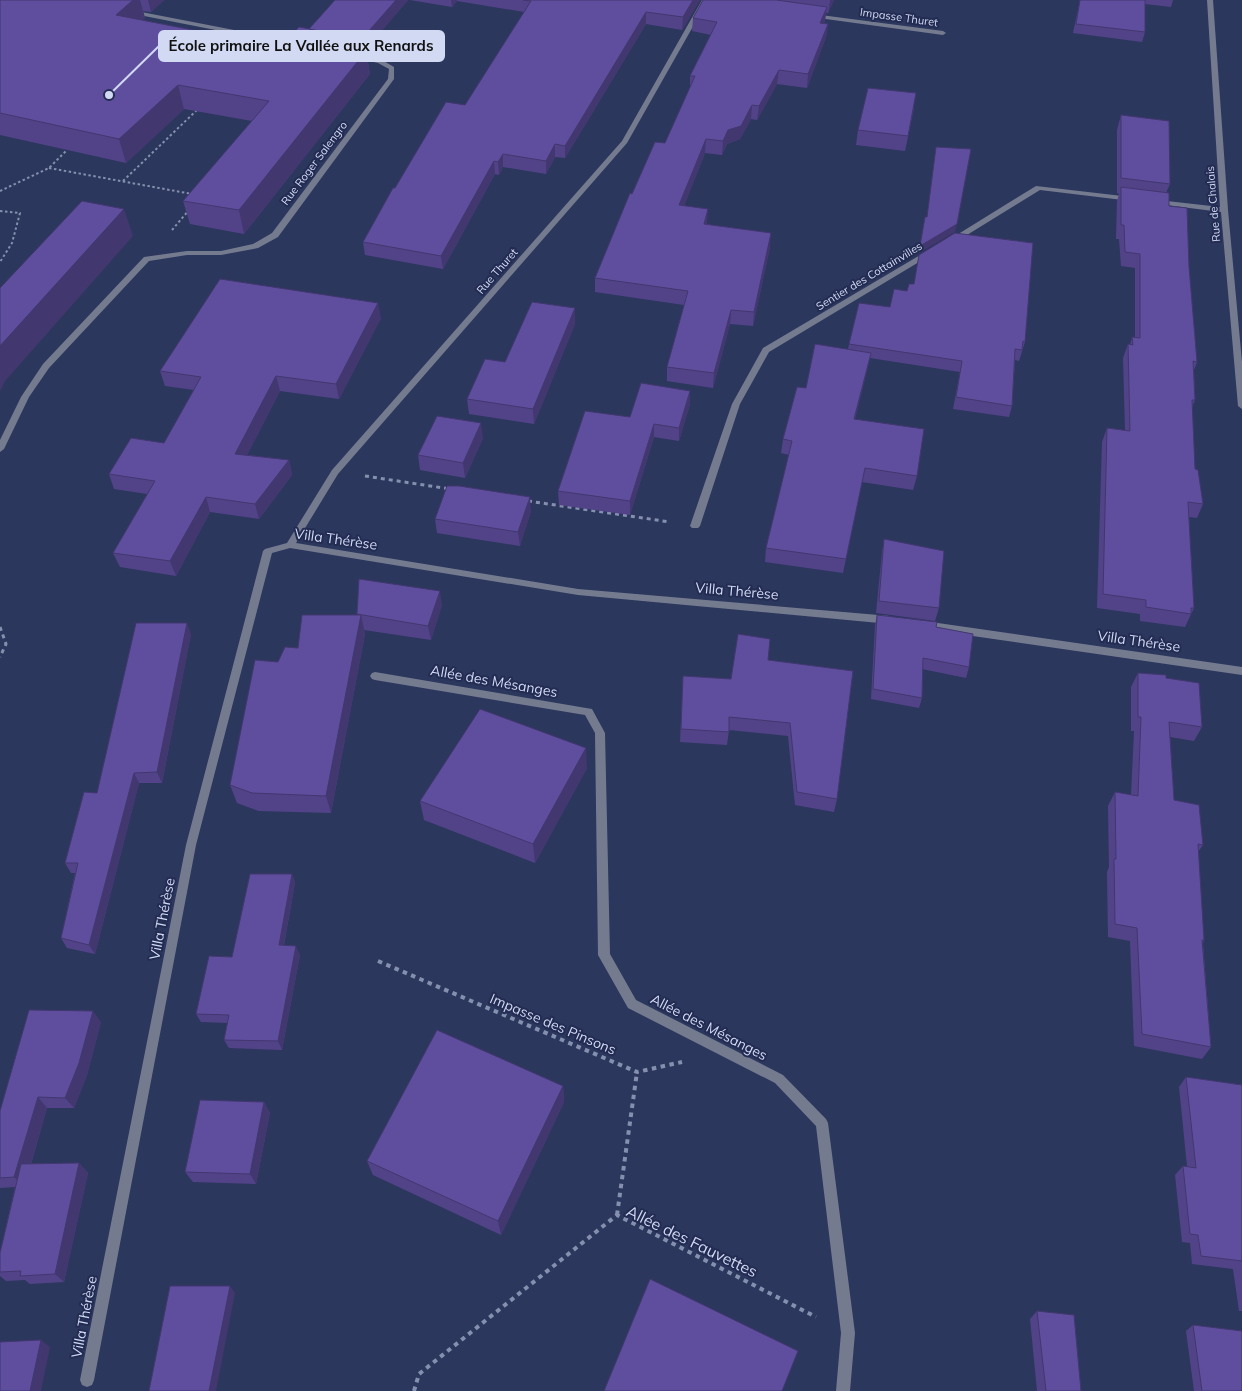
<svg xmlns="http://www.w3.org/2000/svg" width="1242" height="1391" viewBox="0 0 1242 1391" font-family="Mulish,sans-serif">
<rect width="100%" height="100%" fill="#2c375e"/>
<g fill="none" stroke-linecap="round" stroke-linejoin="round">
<!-- path-far2 -->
<g stroke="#858fae" stroke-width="2" stroke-dasharray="2.5 2.5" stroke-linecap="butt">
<path d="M49 168 192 194"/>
<path d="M123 181 198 109"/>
<path d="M0 191 49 168 66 151"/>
<path d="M0 211 20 213 12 243 0 262"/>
<path d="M172 230 189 210"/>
</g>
<!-- path-far1 -->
<g stroke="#858fae" stroke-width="3" stroke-dasharray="4 4" stroke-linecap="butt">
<path d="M365 476 450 489"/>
<path d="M528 501 670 522"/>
<path d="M0 627 6 644 0 657"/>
</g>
<!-- path -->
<g stroke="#858fae" stroke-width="4" stroke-dasharray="4.5 4.5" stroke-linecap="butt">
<path d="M378 961 637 1072 682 1062"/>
<path d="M617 1215 637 1072"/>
<path d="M414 1391 419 1374 617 1215 816 1317"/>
</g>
<!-- minor -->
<g fill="#757b8f" fill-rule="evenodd">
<path d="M702 0H708L627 143 338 474 296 543 578 589 890 616 895 620 890 624 578 595 290 548 272 553 196 845 94 1380 92 1385 87 1387 82 1385 80 1380 186 845 263 551 265 549 287 543 332 470 622 141Z"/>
<path d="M1207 0H1213L1228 210 1242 362V409L1238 406 1221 212 1158 204 1154 202 1158 200 1220 207Z"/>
<path d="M131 10 286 40 289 42 286 44 129 13V11Z"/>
<path d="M813 14 943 31 946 33 943 35 811 17 810 16Z"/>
<path d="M354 54 382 60 394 67V79L278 237 258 248 221 255H187L149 261 49 368 29 397 4 449 0 452V440L21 397 43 364 144 257 187 251H221L253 244 272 233 388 79 389 69 378 63 352 57 351 56Z"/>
<path d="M1036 186 1131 197 1135 199 1131 201 1040 190 954 243H951L947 241Z"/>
<path d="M927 251H930L934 253 769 352 740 404 700 526 698 528H692L690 526 732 404 763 348Z"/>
<path d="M924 621 1242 667V675L924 629 919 625Z"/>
<path d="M375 672 592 709 605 733 610 954 636 1000 783 1075 826 1119 828 1123 855 1333 850 1391H836L841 1333 816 1126 775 1083 628 1008 598 955 595 733 585 715 375 680 372 679 370 676 372 673Z"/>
</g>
</g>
<!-- wall -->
<g fill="#524388">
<path d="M0 0H164L151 12 143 11 145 18 142 20 208 33 272 41 288 39 309 29 335 0H408L364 51H366L370 74 244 234 190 224 183 201 252 121 184 109 126 163 0 135Z"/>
<path d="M410 0H700L682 30 646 24 565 158 555 157 546 174 503 167 499 175 495 174 443 269 365 255 363 242 395 188 465 105 524 12 457 1 452 7Z"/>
<path d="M703 0H834L828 13H826L825 20 824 23 828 24 826 37 807 88 777 84 757 120 751 119 740 139 727 144 722 155 705 153 684 206 707 224 770 247 753 326 730 324 713 388 667 381V367L684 305 595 292V278L632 194 665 143 690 88V76L711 35 692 31 693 18Z"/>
<path d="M1080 0H1173L1171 7 1145 4V32L1142 42 1073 33Z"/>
<path d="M914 108 905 151 856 145 858 130Z"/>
<path d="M1121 115 1170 184 1166 193 1169 206 1189 267 1197 362 1194 370 1195 400 1192 407 1195 469 1203 504 1197 518 1189 517 1194 608 1185 627 1140 621V614L1097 608 1102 442 1107 428 1125 431 1123 358 1128 344 1130 345 1132 337 1135 338V268L1121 266 1119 239H1116L1117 201 1119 194 1117 193V130Z"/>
<path d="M919 255 1025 342 1019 361 1015 360 1012 406 1009 417 953 409 960 372 870 358 855 419 917 476 913 490 862 482 843 573 765 562 766 548 789 455 781 453 783 439 806 388 848 349 849 344 890 307 914 284Z"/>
<path d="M381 318 339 399 280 391 247 455 289 460 292 475 259 519 210 512 176 576 120 567 113 553 147 494 114 489 109 474 164 443 194 390 165 386 160 371Z"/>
<path d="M575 324 534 424 469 414 467 399Z"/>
<path d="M690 391V404L679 441 654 437 630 515 559 505 558 491 630 417Z"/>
<path d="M483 438 465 478 420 470 418 455Z"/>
<path d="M531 511 520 546 437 533 435 519Z"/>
<path d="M884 539 939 608 935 621 876 613 882 552Z"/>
<path d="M359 579 442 605 431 640 364 630 365 634 331 813 259 811 237 803 230 785 278 662 298 648 357 615Z"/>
<path d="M877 615 936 627 969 667 966 678 922 669V698L919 708 871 699 875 625Z"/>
<path d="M191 634 162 783H139L95 954 67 948 61 938 75 873H71L65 863 97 793Z"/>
<path d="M768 660 837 799 834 812 795 805 788 736 729 730 727 745 680 742 683 676 731 679Z"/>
<path d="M1138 673 1166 678 1202 727 1194 741 1170 737 1174 800 1203 845 1198 852 1204 940 1203 943 1211 1047 1202 1059 1134 1046 1130 941 1108 937 1107 872 1109 867 1108 806 1115 792 1131 795 1134 731H1131V687Z"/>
<path d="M587 768 535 863 424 820 420 801Z"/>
<path d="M292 874 295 883 284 945 300 955 282 1050 229 1048 224 1040 228 1023 201 1022 196 1014 232 957Z"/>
<path d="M101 1022 87 1075 74 1108H47L31 1164 79 1163 88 1173 64 1282 30 1284 25 1280 6 1281 0 1276V1253L15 1187 0 1188V1111Z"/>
<path d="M1186 1077 1242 1085V1311H1239L1233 1269 1192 1264 1190 1243 1182 1242 1175 1175 1183 1166H1187L1179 1087Z"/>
<path d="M563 1086 564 1102 501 1235 373 1175 367 1161Z"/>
<path d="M264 1102 270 1113 256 1184 193 1182 185 1172Z"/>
<path d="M1037 1311 1081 1391H1037L1030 1319Z"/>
<path d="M1193 1325 1242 1391H1194L1186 1331Z"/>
</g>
<!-- shaded-wall -->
<g fill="#42376f">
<path d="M133 0H140L145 18 123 38 116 15Z"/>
<path d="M148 0H164L151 12Z"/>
<path d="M396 0H408L362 54 360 41Z"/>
<path d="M451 0H457V1L452 7Z"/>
<path d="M693 0H700L682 30 683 17Z"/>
<path d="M830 0H834L828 13 830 1Z"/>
<path d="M827 7 825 20 818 36 820 23Z"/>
<path d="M646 12V24L565 158V146Z"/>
<path d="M828 24 826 37 807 88 808 74Z"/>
<path d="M353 37 356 60 344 48Z"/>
<path d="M366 51 370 74 244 234 239 210Z"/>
<path d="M779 70 777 84 757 120 759 106Z"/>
<path d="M178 85 184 109 126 163 119 139Z"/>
<path d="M752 105 751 119 740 139 727 144 722 155 723 141 728 130Z"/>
<path d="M706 139 705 153 679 219V205Z"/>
<path d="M555 144V157L546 174V161Z"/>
<path d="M503 154V167L499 175 498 162Z"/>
<path d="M494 161 495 174 443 269 441 256Z"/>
<path d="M124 209 133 236 5 381 0 391V346Z"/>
<path d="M708 209 707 223 703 238 704 224Z"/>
<path d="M957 224 955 232 919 253 920 246Z"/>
<path d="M771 233 770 247 753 326 754 312Z"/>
<path d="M378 303 381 318 339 399 336 384Z"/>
<path d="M575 308V324L534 424 533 409Z"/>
<path d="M731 310 730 324 713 388 714 373Z"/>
<path d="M871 353 868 367 851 433 854 419Z"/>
<path d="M276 376 280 391 240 469 235 454Z"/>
<path d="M690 391V404L679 441V428Z"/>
<path d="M481 423 483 438 465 478 463 463Z"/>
<path d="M654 424V437L630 515V501Z"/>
<path d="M289 460 292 475 259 519 255 504Z"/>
<path d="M206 497 210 512 176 576 170 561Z"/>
<path d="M530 497 531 511 520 546 518 532Z"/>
<path d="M440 591 442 605 431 640 428 626Z"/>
<path d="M361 615 365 634 331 813 326 796Z"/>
<path d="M187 623 191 634 162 783 157 772Z"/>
<path d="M586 748 587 768 535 863 533 844Z"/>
<path d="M134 773 139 783 95 954 89 945Z"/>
<path d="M292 874 295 883 282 954 279 945Z"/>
<path d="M296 946 300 955 282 1050 278 1041Z"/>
<path d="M93 1011 101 1022 87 1075 74 1108 65 1098Z"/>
<path d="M563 1086 564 1102 501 1235 498 1221Z"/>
<path d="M38 1097 47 1108 24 1187 14 1177Z"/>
<path d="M264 1102 270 1113 256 1184 250 1174Z"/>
<path d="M79 1163 88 1173 64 1282 55 1274Z"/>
<path d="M230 1286 235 1293 216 1391H209Z"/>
<path d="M41 1340 50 1347 41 1391H30Z"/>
</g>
<!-- building -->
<g fill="#5f4e9e" stroke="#42376f">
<path d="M0 0H133L116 15 208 33 211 30 272 41 276 37 288 39 299 27 353 37 344 48 366 51 239 210 183 201 269 101 178 85 119 139 0 113Z"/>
<path d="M335 0H396L360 41 353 40V37L309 29Z"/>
<path d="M523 0H693L683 17 646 12 565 146 555 144 546 161 503 154 498 162 494 161 441 256 363 242 393 188H395L446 102 465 105 531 1Z"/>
<path d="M703 0H776L827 7 820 23 828 24 808 74 779 70 759 106 752 105 741 126 728 130 723 141 706 139 679 205 708 209 704 224 771 233 754 312 731 310 714 373 667 367 688 291 595 278 630 193 632 194 655 142 665 143 695 76H690L717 22 693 18Z"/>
<path d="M1080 0H1145V32L1076 24Z"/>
<path d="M868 88 916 93 908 136 858 130Z"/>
<path d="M1121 115 1169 121 1170 184 1121 178Z"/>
<path d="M936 147 971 149 957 224 920 246 925 217H927Z"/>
<path d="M1121 187 1169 193V206L1187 208 1189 267 1197 362 1193 361 1195 400H1192L1195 469 1198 470 1203 504 1188 502 1194 608H1191V614L1146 607V600L1103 594 1107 428 1130 431 1128 344 1133 345 1132 337 1140 338V254L1125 252 1124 225H1121Z"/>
<path d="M82 201 124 209 0 346V288Z"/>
<path d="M955 233 1033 243 1025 342 1023 341 1022 350 1015 349 1012 406 956 397 962 361 849 344 859 303 890 307 894 289 907 291 909 284H914L919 255Z"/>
<path d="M220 279 378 303 336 384 276 376 235 454 289 460 255 504 206 497 170 561 113 553 155 481 109 474 131 438 164 443 201 377 160 371Z"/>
<path d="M532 302 575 308 533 409 467 399 485 359 505 362Z"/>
<path d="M815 344 871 353 854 419 924 429 917 476 865 468 846 559 766 548 792 441 783 439 797 387 806 388Z"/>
<path d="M641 383 690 391 679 428 654 424 630 501 558 491 585 411 630 417Z"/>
<path d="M437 416 481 423 463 463 418 455Z"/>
<path d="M447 486H459L530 497 518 532 435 519Z"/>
<path d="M884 539 944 551 939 608 879 601Z"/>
<path d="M359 579 440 591 428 626 357 614Z"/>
<path d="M302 615H361L326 796 252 793 230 785 255 660 278 662 285 647 298 648Z"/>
<path d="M877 615 937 622 936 627 973 634 969 667 923 658 922 698 873 689Z"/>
<path d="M136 623H187L157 772 134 773 89 945 61 938 78 863H65L84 792 97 793Z"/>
<path d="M738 634 770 639 768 660 853 671 837 799 797 792 790 723 729 717V732L681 729 683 676 731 679Z"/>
<path d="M1138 673 1166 675V678L1199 683 1202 727 1169 722 1174 800 1199 805 1203 845 1198 844 1204 940H1202L1211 1047 1142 1034 1137 928 1115 924 1114 859H1116L1115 792 1138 796 1141 717H1138Z"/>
<path d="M480 709 586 748 533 844 420 801Z"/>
<path d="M250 874H292L279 945 296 946 278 1041 224 1040 229 1015 196 1014 209 956 232 957Z"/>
<path d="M29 1010 93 1011 79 1063 65 1098 38 1097 14 1177 0 1178V1111Z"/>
<path d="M437 1030 563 1086 498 1221 367 1161Z"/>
<path d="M1186 1077 1242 1085V1261L1201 1256 1198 1235 1190 1234 1183 1166 1196 1168Z"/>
<path d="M200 1100 264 1102 250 1174 185 1172Z"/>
<path d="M79 1163 55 1274 20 1276 21 1271 0 1272V1253L21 1164Z"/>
<path d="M650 1279 798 1351 782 1391H604Z"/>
<path d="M170 1286H230L209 1391H149Z"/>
<path d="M1037 1311 1074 1315 1081 1391H1046Z"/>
<path d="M1193 1325 1242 1331V1391H1202Z"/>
<path d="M41 1340 30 1391H0V1342Z"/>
</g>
<g text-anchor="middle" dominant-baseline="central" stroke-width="4" stroke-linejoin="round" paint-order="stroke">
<!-- far-street labels -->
<g font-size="11" fill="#d2daf3" stroke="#232c53">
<text transform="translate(899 17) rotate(8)">Impasse Thuret</text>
<text transform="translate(314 163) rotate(-53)">Rue Roger Salengro</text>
<text transform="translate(1213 204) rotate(-95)">Rue de Chalais</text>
<text transform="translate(497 271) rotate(-49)">Rue Thuret</text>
<text transform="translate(869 276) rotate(-31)">Sentier des Cottainvilles</text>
</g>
<!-- street labels -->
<g font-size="14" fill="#d2daf3" stroke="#232c53">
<text transform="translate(336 539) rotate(8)">Villa Thérèse</text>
<text transform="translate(737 591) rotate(5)">Villa Thérèse</text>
<text transform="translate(1139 641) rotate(8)">Villa Thérèse</text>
<text transform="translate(494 681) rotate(10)">Allée des Mésanges</text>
<text transform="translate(162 919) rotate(-79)">Villa Thérèse</text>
<text transform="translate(553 1024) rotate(23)">Impasse des Pinsons</text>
<text transform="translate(709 1027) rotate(27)">Allée des Mésanges</text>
<text transform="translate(84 1317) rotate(-79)">Villa Thérèse</text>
</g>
<!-- near-street labels -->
<g font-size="16" fill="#d2daf3" stroke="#232c53">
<text transform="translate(692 1241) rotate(26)">Allée des Fauvettes</text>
</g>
</g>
<!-- callouts -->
<path fill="none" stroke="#d2daf3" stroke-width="2" d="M109 95L159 46"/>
<circle fill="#d2daf3" stroke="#232c53" stroke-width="2" cx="109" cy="95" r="5"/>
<rect fill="#d2daf3" stroke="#d2daf3" stroke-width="2" x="159" y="31" width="285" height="30" rx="5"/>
<g font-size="15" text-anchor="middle" font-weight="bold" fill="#111">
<text x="301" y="51">École primaire La Vallée aux Renards</text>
</g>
</svg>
